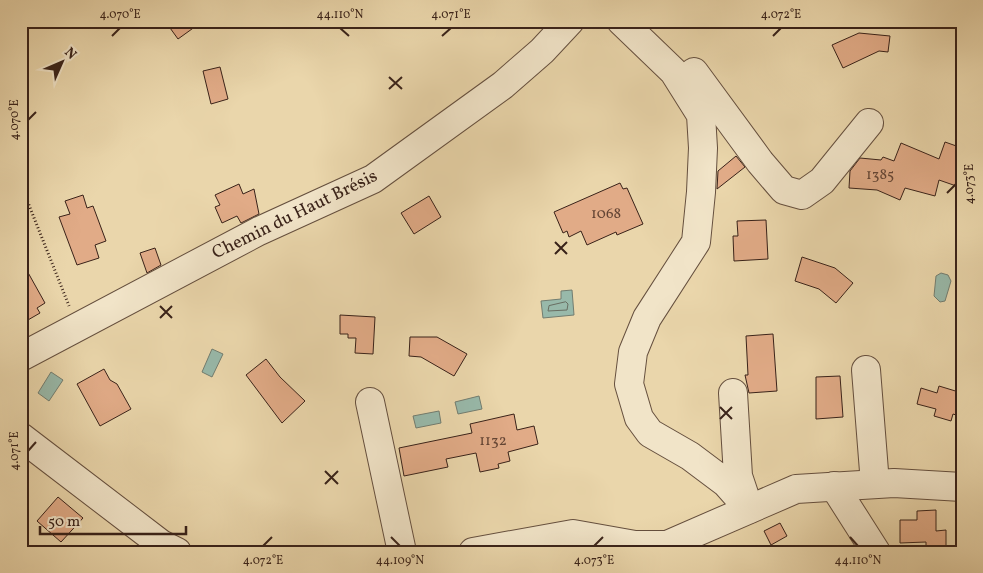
<svg xmlns="http://www.w3.org/2000/svg" width="983" height="573" viewBox="0 0 983 573" font-family="Vollkorn,serif">
<rect width="100%" height="100%" fill="#ead6ab"/>
<filter id="stains"><feTurbulence type="fractalNoise" baseFrequency=".004" numOctaves="4"/><feColorMatrix values="0 0 0 0 .2 0 0 0 0 .09 0 0 0 0 .02 0 0 0 .5 -.17"/></filter>
<radialGradient id="worn" r=".72"><stop offset=".6" stop-color="#630" stop-opacity="0"/><stop offset="1" stop-color="#630" stop-opacity=".3"/></radialGradient>
<!-- water -->
<g fill="#98b9aa" stroke="#727d70">
<path d="M941 273 948 275 951 281 945 301 940 302 934 296 936 276Z"/>
<path d="M572 290 574 315 543 318 541 301 561 299V291Z"/>
<path d="M212 349 223 354 212 377 202 372Z"/>
<path d="M51 372 63 380 49 401 38 393Z"/>
<path d="M479 396 482 409 458 414 455 402Z"/>
<path d="M439 411 441 423 416 428 413 416Z"/>
</g>
<g fill="none" stroke-linecap="round" stroke-linejoin="round">
<!-- shore -->
<path stroke="#686e62" stroke-width="1" d="M566 302 568 304 567 310 548 311 549 306Z"/>
</g>
<!-- building -->
<g fill="#e1ab87" stroke="#392219">
<path d="M165 21H203L178 39Z"/>
<path d="M859 33 890 36 888 52 879 51 843 68 832 45Z"/>
<path d="M220 67 228 99 211 104 203 71Z"/>
<path d="M945 142 962 148V188L939 180 935 196 905 188 900 200 877 190 849 188 850 171 860 158 881 160 883 157 894 161 901 143 939 159Z"/>
<path d="M736 156 745 167 717 189 718 171Z"/>
<path d="M620 183 623 189 627 188 643 224 617 235 616 232 587 245 581 231 569 237 567 231 563 233 554 212Z"/>
<path d="M239 184 243 194 254 189 259 214 241 223 237 216 222 223 215 207 220 205 215 195Z"/>
<path d="M83 195 87 208 93 206 106 241 95 245 99 258 77 265 59 217 70 214 65 201Z"/>
<path d="M429 196 441 217 414 234 401 213Z"/>
<path d="M766 220 768 259 734 261 733 236H738L737 221Z"/>
<path d="M155 248 161 265 147 273 140 253Z"/>
<path d="M802 257 835 268 853 283 836 303 819 289 795 281Z"/>
<path d="M21 260 45 303 37 308 40 313 21 324Z"/>
<path d="M340 315 375 317 373 354 355 353 356 338H348V334H340Z"/>
<path d="M773 334 777 391 749 393 745 375H748L746 336Z"/>
<path d="M410 337H437L467 354 454 376 421 357 409 356Z"/>
<path d="M266 359 280 377 305 401 282 423 246 375Z"/>
<path d="M104 369 110 380 117 384 131 409 100 426 77 384Z"/>
<path d="M840 376 843 417 816 419V377Z"/>
<path d="M939 386 962 393V417L953 414 951 421 934 416 936 409 917 404 921 388 937 393Z"/>
<path d="M514 414 517 430 534 426 538 444 508 452 510 461 498 464 499 468 480 472 476 453 446 459 448 467 404 476 399 448 472 433 470 424Z"/>
<path d="M58 497 83 518 61 542 37 521Z"/>
<path d="M936 510V531L946 530V550L926 551V542L900 543V520H917V511Z"/>
<path d="M780 523 787 536 771 545 764 531Z"/>
</g>
<g fill="none" stroke-linecap="round" stroke-linejoin="round">
<!-- minor casing -->
<g stroke="#654f3e" stroke-width="30">
<g id="minor">
<path d="M621 21 674 72 701 115 703 148 701 192 696 242 647 318 633 352 629 384 639 418 650 433 690 456 726 483 749 509 738 476 733 393"/>
<path d="M694 72 760 162 784 190 802 195 822 181 869 123"/>
<path d="M21 357 259 231 373 179 503 85 542 51 570 21"/>
<path d="M866 370 875 484"/>
<path d="M370 402 402 552"/>
<path d="M21 437 161 544 177 552"/>
<path d="M834 486 876 552"/>
<path d="M473 552 573 534 635 545H667L796 489 894 483 962 487"/>
</g>
</g>
<!-- path -->
<path stroke="#392219" stroke-width="3" stroke-dasharray="1 2.5" stroke-linecap="butt" d="M21 185 69 306"/>
<!-- minor -->
<use href="#minor" stroke="#f1e4c8" stroke-width="28"/>
</g>
<!-- ticks -->
<path fill="none" stroke="#392219" stroke-width="2" d="M340 28 349 36M112 36 120 28M442 36 451 28M773 36 781 28M389 77 402 89M389 89 402 77M28 120 36 112M947 193 956 184M555 242 567 254M555 254 567 242M160 306 172 318M160 318 172 306M720 407 732 419M720 419 732 407M28 451 36 442M325 471 338 484M325 484 338 471M391 537 400 546M850 537 858 546M263 546 272 537M594 546 603 537"/>
<g text-anchor="middle" dominant-baseline="central" stroke-width="5" stroke-linejoin="round" paint-order="stroke">
<!-- number labels -->
<g font-size="15" fill="#634434">
<text x="880" y="175">1385</text>
<text x="606" y="214">1068</text>
<text x="493" y="441">1132</text>
</g>
<!-- street labels -->
<g font-size="18" fill="#392219" stroke="#f1e4c8">
<text transform="translate(295 215) rotate(-26)">Chemin du Haut Brésis</text>
</g>
</g>
<!-- margin -->
<rect width="983" height="573" fill="none" stroke="#ead6ab" stroke-width="55"/>
<!-- north arrow -->
<g transform="translate(62 62) rotate(45)" stroke="#f1e4c8" stroke-width="4" paint-order="stroke">
<path d="M0-4L9 19L0 12L-9 19Z" fill="#392219"/>
<text y="-8" font-size="14" font-weight="bold" text-anchor="middle" fill="#392219">N</text>
</g>
<!-- scale -->
<path d="M40 526v8h146v-8" fill="none" stroke="#392219" stroke-width="2.5"/>
<text x="48" y="526" font-size="15" fill="#392219" stroke="#f1e4c8" stroke-width="4" paint-order="stroke">50 m</text>
<rect x="28" y="28" width="928" height="518" fill="none" stroke="#392219" stroke-width="2"/>
<g font-size="12" text-anchor="middle" fill="#392219">
<text x="120" y="18">4.070°E</text>
<text x="340" y="18">44.110°N</text>
<text x="451" y="18">4.071°E</text>
<text x="781" y="18">4.072°E</text>
<text transform="translate(14 120) rotate(-90)" y="4">4.070°E</text>
<text transform="translate(969 184) rotate(-90)" y="4">4.073°E</text>
<text transform="translate(14 451) rotate(-90)" y="4">4.071°E</text>
<text x="263" y="564">4.072°E</text>
<text x="400" y="564">44.109°N</text>
<text x="594" y="564">4.073°E</text>
<text x="858" y="564">44.110°N</text>
</g>
<rect width="100%" height="100%" filter="url(#stains)"/>
<rect width="100%" height="100%" fill="url(#worn)"/>
</svg>
